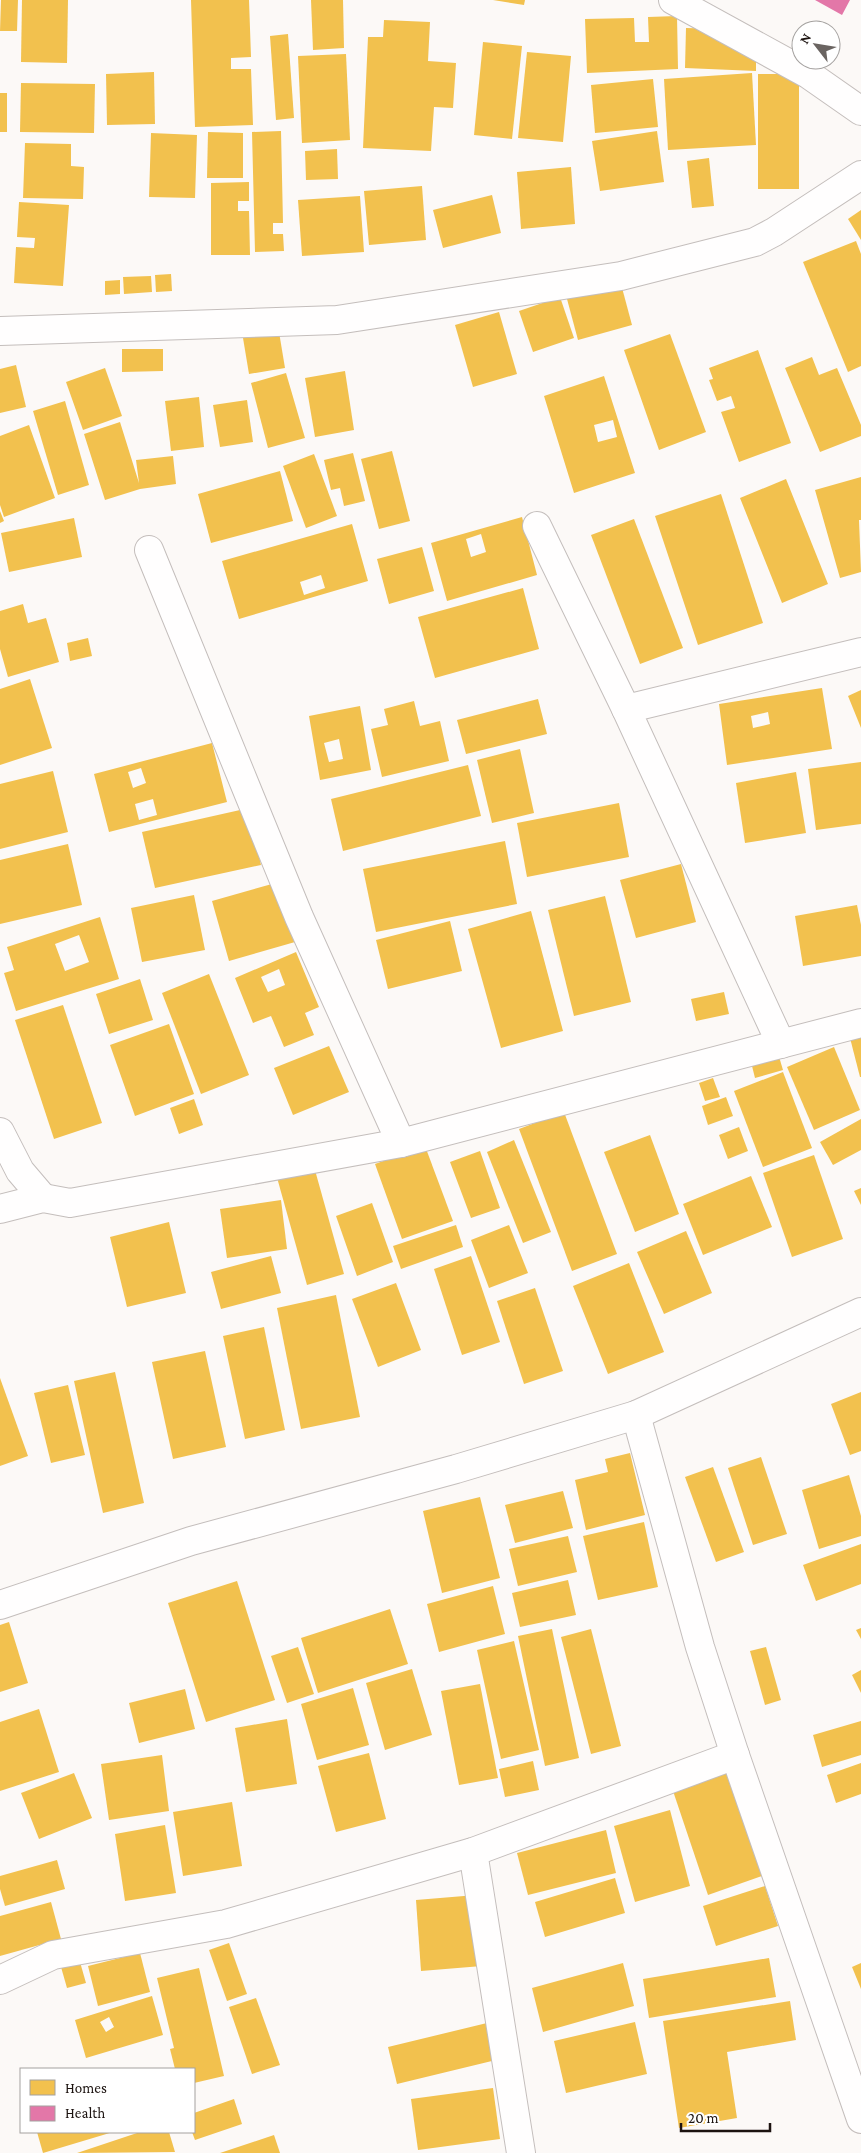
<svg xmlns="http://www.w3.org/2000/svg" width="861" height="2153" viewBox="0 0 861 2153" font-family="'Crimson Pro',serif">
<rect width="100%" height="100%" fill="#fcf9f7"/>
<!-- homes -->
<g fill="#f2c14e" fill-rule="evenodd">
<path d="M1 0H18L17 31H0Z"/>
<path d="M22 0H68L67 63 21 62Z"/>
<path d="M191 0H249L251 57 231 58V69H251L253 125 195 127Z"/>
<path d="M311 0H343L344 48 313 50Z"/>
<path d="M493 0H525L524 5Z"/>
<path d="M677 16 678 69 587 73 585 19 634 18 635 42H649L648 17Z"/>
<path d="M384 20 430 22 428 61 456 63 453 108 434 107 431 151 363 148 368 37H383Z"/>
<path d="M686 28 722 29 756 46V71L685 68Z"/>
<path d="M288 34 294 118 276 120 270 36Z"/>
<path d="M483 42 522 46 512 139 474 135Z"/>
<path d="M527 52 571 56 563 142 518 138Z"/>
<path d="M346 54 350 140 302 143 298 56Z"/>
<path d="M154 72 155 124 107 125 106 74Z"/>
<path d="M752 73 756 145 668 150 664 79Z"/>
<rect x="758" y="74" width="41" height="115"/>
<path d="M653 79 658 127 595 133 591 85Z"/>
<path d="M21 83 95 84 94 133 20 132Z"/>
<rect x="0" y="93" width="7" height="39"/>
<path d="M281 131 283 223H273V234H283L284 251 255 252 252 132Z"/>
<path d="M657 131 664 182 600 191 592 141Z"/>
<path d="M208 132 243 133V178H207Z"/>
<path d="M151 133 197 135 195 198 149 197Z"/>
<path d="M25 143 71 144V166L84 167 83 199 23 198Z"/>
<path d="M337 149 338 179 306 180 305 151Z"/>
<path d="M709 158 714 206 692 208 687 161Z"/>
<path d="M571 167 575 224 521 229 517 172Z"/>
<path d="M249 182V201H238V211H249L250 255H211V183Z"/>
<path d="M422 186 426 240 369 245 364 191Z"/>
<path d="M492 195 501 233 443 248 433 210Z"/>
<path d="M360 196 364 252 302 256 298 200Z"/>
<path d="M19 202 69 205 63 286 14 283 16 247 34 248 35 238 17 237Z"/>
<path d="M861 210V240L848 219Z"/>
<path d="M856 241 861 254V366L848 372 803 262Z"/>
<path d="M171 274 172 291 156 292 155 275Z"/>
<path d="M151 276 152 292 124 294 123 277Z"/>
<path d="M120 280V294L105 295V281Z"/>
<path d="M621 284 632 325 578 340 567 299Z"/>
<path d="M560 297 574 338 533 352 519 311Z"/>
<path d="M499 312 517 374 473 387 455 325Z"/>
<path d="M278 326 285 368 249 374 242 332Z"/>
<path d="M670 334 706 432 659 450 624 350Z"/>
<path d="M122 349H163V371L122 372Z"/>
<path d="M758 350 791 443 739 462 721 412 735 408 731 396 717 401 709 380 713 379 709 368Z"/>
<path d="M812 357 819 375 837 368 861 425V436L820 452 785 368Z"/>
<path d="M16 365 26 407 0 413V369Z"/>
<path d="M105 368 122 416 83 430 66 382Z"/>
<path d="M345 371 354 430 315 437 305 378Z"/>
<path d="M286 373 305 438 268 448 251 383Z"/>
<path d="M604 376 635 473 574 493 544 396ZM613 420 617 437 598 442 594 425Z"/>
<path d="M199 397 204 447 171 451 165 401Z"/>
<path d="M247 400 253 442 220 447 213 405Z"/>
<path d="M65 401 89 485 58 495 33 411Z"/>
<path d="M120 422 139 483 136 460 173 456 176 484 140 489 105 500 84 434Z"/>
<path d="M29 425 55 498 4 517 0 505V436Z"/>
<path d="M392 451 410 521 379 529 361 459Z"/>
<path d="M353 453 365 501 344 506 340 488 331 490 324 460Z"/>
<path d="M314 454 337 516 306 528 283 466Z"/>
<path d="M280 471 293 521 211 543 198 494Z"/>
<path d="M861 477V520H859L861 572 840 578 815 490Z"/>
<path d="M786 479 828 584 782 603 740 498Z"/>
<path d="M721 494 763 623 698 645 655 516Z"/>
<path d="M0 511 4 521 0 523Z"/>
<path d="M522 517 537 575 447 601 431 543ZM481 534 486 552 471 557 466 539Z"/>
<path d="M74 518 82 557 9 572 1 533Z"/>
<path d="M634 519 683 648 640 664 591 535Z"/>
<path d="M352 524 368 581 239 619 222 561ZM321 575 325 588 304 595 300 582Z"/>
<path d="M422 547 434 591 389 604 377 559Z"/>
<path d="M523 588 539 649 435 678 418 617Z"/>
<path d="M23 604 28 623 46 618 59 662 8 677 0 649V611Z"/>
<path d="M88 638 92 656 70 661 67 643Z"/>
<path d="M30 679 52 748 0 765V689Z"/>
<path d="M822 688 832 749 727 765 719 704ZM768 712 770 724 753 728 751 716Z"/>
<path d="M861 690V728L848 696Z"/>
<path d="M538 699 547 734 466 754 457 720Z"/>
<path d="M414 701 420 726 440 721 449 761 382 777 371 729 388 725 384 709Z"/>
<path d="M360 706 371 770 320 780 309 716ZM339 739 343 759 329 762 324 743Z"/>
<path d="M212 743 227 802 109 832 94 774ZM141 768 146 783 133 788 128 772ZM153 799 157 815 139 820 135 804Z"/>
<path d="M520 749 534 813 492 823 477 760Z"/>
<path d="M861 762V824L816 830 808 769Z"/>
<path d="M468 765 481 816 343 851 331 799Z"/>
<path d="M53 771 68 832 0 849V784Z"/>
<path d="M796 772 806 833 745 843 736 783Z"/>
<path d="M619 803 629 857 527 877 517 823Z"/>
<path d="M249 808 261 865 155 888 142 832Z"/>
<path d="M505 841 517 904 376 932 363 869Z"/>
<path d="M68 844 82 905 0 924V860Z"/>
<path d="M681 864 696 922 636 938 620 880Z"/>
<path d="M279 882 295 942 229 961 212 901Z"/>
<path d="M194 895 205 950 142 962 131 908Z"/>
<path d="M605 896 631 1002 574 1016 548 910Z"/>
<path d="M857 905 861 925V956L803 966 795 916Z"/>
<path d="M531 911 563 1031 501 1048 468 929Z"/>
<path d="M100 917 119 979 16 1011 4 973 14 970 7 947ZM79 935 89 962 65 971 55 944Z"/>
<path d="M450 921 462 971 388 989 376 940Z"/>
<path d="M296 952 319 1007 305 1013 314 1035 284 1047 271 1016 253 1023 235 978ZM279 969 285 985 268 992 261 977Z"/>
<path d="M209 974 249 1075 201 1094 162 993Z"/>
<path d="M140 979 153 1020 109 1034 96 994Z"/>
<path d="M724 992 729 1014 696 1021 691 999Z"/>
<path d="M63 1005 102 1123 54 1139 15 1020Z"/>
<path d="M169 1024 194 1094 135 1116 110 1045Z"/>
<path d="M861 1035V1077H860L850 1038Z"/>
<path d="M329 1046 349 1092 293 1115 274 1068Z"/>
<path d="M834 1047 860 1110 814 1130 787 1067Z"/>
<path d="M777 1050 783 1070 755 1078 750 1058Z"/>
<path d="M783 1072 812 1148 763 1167 734 1091Z"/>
<path d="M713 1078 720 1097 705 1101 699 1083Z"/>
<path d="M726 1097 733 1116 708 1125 702 1106Z"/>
<path d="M194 1099 203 1125 179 1134 170 1108Z"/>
<path d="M564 1112 617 1254 572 1271 519 1129Z"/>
<path d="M861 1119V1150L833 1165 820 1142Z"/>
<path d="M739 1127 748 1151 728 1159 719 1135Z"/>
<path d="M650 1135 679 1214 635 1232 604 1152Z"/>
<path d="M514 1140 551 1232 523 1243 487 1152Z"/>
<path d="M425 1146 453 1221 402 1239 375 1164Z"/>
<path d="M480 1151 500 1208 471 1218 450 1162Z"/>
<path d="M814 1155 843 1239 792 1257 763 1173Z"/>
<path d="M313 1163 344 1274 307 1285 276 1174Z"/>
<path d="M751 1176 772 1227 703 1255 683 1204Z"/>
<path d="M861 1188V1205L854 1191Z"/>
<path d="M281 1200 287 1249 227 1258 220 1209Z"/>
<path d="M372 1203 393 1262 357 1276 336 1216Z"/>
<path d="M169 1222 186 1293 127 1307 110 1237Z"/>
<path d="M456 1225 463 1247 401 1269 393 1246Z"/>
<path d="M509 1225 528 1273 489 1288 471 1240Z"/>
<path d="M686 1231 712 1293 664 1314 637 1252Z"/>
<path d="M271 1256 281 1293 221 1309 211 1272Z"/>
<path d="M471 1256 500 1342 462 1355 434 1269Z"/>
<path d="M629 1263 664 1352 608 1374 573 1286Z"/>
<path d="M396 1283 421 1350 378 1367 352 1299Z"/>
<path d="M535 1288 563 1371 524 1384 497 1301Z"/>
<path d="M336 1295 360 1417 301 1429 277 1308Z"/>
<path d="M264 1327 285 1430 245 1439 223 1336Z"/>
<path d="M205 1351 226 1447 173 1459 152 1362Z"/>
<path d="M115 1372 144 1503 103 1513 74 1381Z"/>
<path d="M0 1378 28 1456 0 1466Z"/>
<path d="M68 1385 85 1455 51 1463 34 1393Z"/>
<path d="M861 1392V1451L850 1455 831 1404Z"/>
<path d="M630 1453 645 1515 586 1530 575 1480 608 1472 605 1459Z"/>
<path d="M761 1457 787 1534 753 1545 728 1468Z"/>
<path d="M713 1467 744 1552 716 1562 685 1477Z"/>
<path d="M849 1475 861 1516V1536L819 1549 802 1490Z"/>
<path d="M563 1491 573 1528 515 1543 505 1505Z"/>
<path d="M480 1497 500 1578 442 1593 423 1511Z"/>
<path d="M644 1522 658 1587 598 1600 583 1536Z"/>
<path d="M568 1536 577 1572 518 1586 509 1549Z"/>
<path d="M861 1544V1584L816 1601 803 1565Z"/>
<path d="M568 1580 576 1615 520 1627 512 1593Z"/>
<path d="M237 1581 275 1700 206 1722 168 1603Z"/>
<path d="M493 1586 505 1634 439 1652 427 1604Z"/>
<path d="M390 1609 408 1664 318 1693 301 1638Z"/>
<path d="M9 1622 28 1683 0 1692V1625Z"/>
<path d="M861 1628V1639L856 1630Z"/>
<path d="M552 1629 579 1758 545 1766 518 1636Z"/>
<path d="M591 1629 621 1746 591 1754 561 1637Z"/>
<path d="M514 1641 539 1750 501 1759 477 1650Z"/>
<path d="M298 1647 314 1694 287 1703 271 1656Z"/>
<path d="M766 1647 781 1700 765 1705 750 1651Z"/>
<path d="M412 1669 432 1735 385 1750 366 1683Z"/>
<path d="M861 1670V1693L852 1675Z"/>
<path d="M480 1684 498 1778 459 1785 441 1691Z"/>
<path d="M353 1688 369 1745 317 1760 301 1704Z"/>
<path d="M185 1689 195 1729 139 1743 129 1703Z"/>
<path d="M39 1709 59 1772 0 1791V1722Z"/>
<path d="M287 1719 297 1784 246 1792 235 1728Z"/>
<path d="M861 1721V1755L822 1767 813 1735Z"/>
<path d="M369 1753 386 1819 336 1832 318 1766Z"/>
<path d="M162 1755 169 1811 109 1820 101 1764Z"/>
<path d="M533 1761 539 1790 505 1797 499 1769Z"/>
<path d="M861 1763V1794L836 1803 827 1775Z"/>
<path d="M729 1768 765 1875 708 1895 672 1788Z"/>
<path d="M74 1773 92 1818 39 1839 21 1793Z"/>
<path d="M232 1802 242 1866 183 1876 173 1812Z"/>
<path d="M670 1810 690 1886 635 1902 614 1826Z"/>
<path d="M165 1825 176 1893 125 1901 115 1834Z"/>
<path d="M606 1830 616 1873 528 1895 517 1853Z"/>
<path d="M57 1860 65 1889 5 1906 0 1889V1876Z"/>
<path d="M615 1878 625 1913 545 1937 535 1902Z"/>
<path d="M765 1886 778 1926 716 1946 703 1906Z"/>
<path d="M476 1895 482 1966 421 1971 416 1900Z"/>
<path d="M51 1902 61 1939 0 1956V1916Z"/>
<path d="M229 1943 247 1994 227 2001 209 1950Z"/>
<path d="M140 1953 150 1992 98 2006 88 1966Z"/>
<path d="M769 1958 776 1997 649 2018 643 1979Z"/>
<path d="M80 1962 86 1983 67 1988 61 1967Z"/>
<path d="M623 1963 634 2006 543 2032 532 1988Z"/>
<path d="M861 1963V1989L852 1967Z"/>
<path d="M199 1968 224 2076 194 2083V2069H175L170 2049 174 2048 157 1978Z"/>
<path d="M152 1996 163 2035 86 2058 75 2020ZM109 2017 114 2027 106 2032 100 2022Z"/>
<path d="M256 1998 280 2065 252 2074 229 2007Z"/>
<path d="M790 2001 796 2040 727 2052 737 2118 679 2128 663 2021Z"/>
<path d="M635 2022 647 2074 566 2093 554 2041Z"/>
<path d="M487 2023 496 2060 397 2084 388 2047Z"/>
<path d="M493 2088 500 2139 418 2150 411 2099Z"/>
<path d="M234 2099 242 2124 195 2140 192 2132H194V2113Z"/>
<path d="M37 2132H113L43 2153Z"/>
<path d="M140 2132H169L175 2152 77 2153Z"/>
<path d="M274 2135 280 2153H220Z"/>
</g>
<!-- health -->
<path fill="#e377a8" d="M815 0H850L842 15Z"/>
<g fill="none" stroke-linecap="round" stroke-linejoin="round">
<!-- minor casing -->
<g stroke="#c4bebc" stroke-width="30">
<g id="minor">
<path d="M673 0 808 74 861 111"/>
<path d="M0 331 337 320 621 276 755 242 774 232 861 175"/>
<path d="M537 526 626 709 781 1044"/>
<path d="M149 550 299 917 401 1143"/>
<path d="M626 709 861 652"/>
<path d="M0 1132 20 1171 43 1198"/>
<path d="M0 1209 43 1198 70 1203 401 1143 861 1023"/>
<path d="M636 1415 700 1647 735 1755 861 2119"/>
<path d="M0 1605 191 1541 456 1469 636 1415 861 1312"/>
<path d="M473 1852 521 2153"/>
<path d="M0 1980 53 1955 226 1924 473 1852 735 1755"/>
</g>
</g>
<!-- minor -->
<use href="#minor" stroke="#fffefe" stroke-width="28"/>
</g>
<!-- legend -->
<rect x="20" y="2068" width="175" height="65" fill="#ffffff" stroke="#a4a19f"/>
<rect x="30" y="2080" width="25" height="15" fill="#f2c14e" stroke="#a4a19f"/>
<text x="65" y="2093" font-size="15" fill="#1c1310">Homes</text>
<rect x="30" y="2106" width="25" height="15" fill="#e377a8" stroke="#a4a19f"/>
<text x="65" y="2118" font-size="15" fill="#1c1310">Health</text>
<!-- north arrow -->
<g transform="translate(816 45) rotate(301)"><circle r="24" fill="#ffffff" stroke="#a4a19f"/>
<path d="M0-4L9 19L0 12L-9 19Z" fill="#6a6461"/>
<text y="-8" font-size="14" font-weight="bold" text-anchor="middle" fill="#1c1310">N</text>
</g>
<!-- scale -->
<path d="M681 2123v8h89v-8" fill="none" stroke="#1c1310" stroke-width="2.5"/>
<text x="688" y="2123" font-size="15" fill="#1c1310" stroke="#ffffff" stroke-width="4" paint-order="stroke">20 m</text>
</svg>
